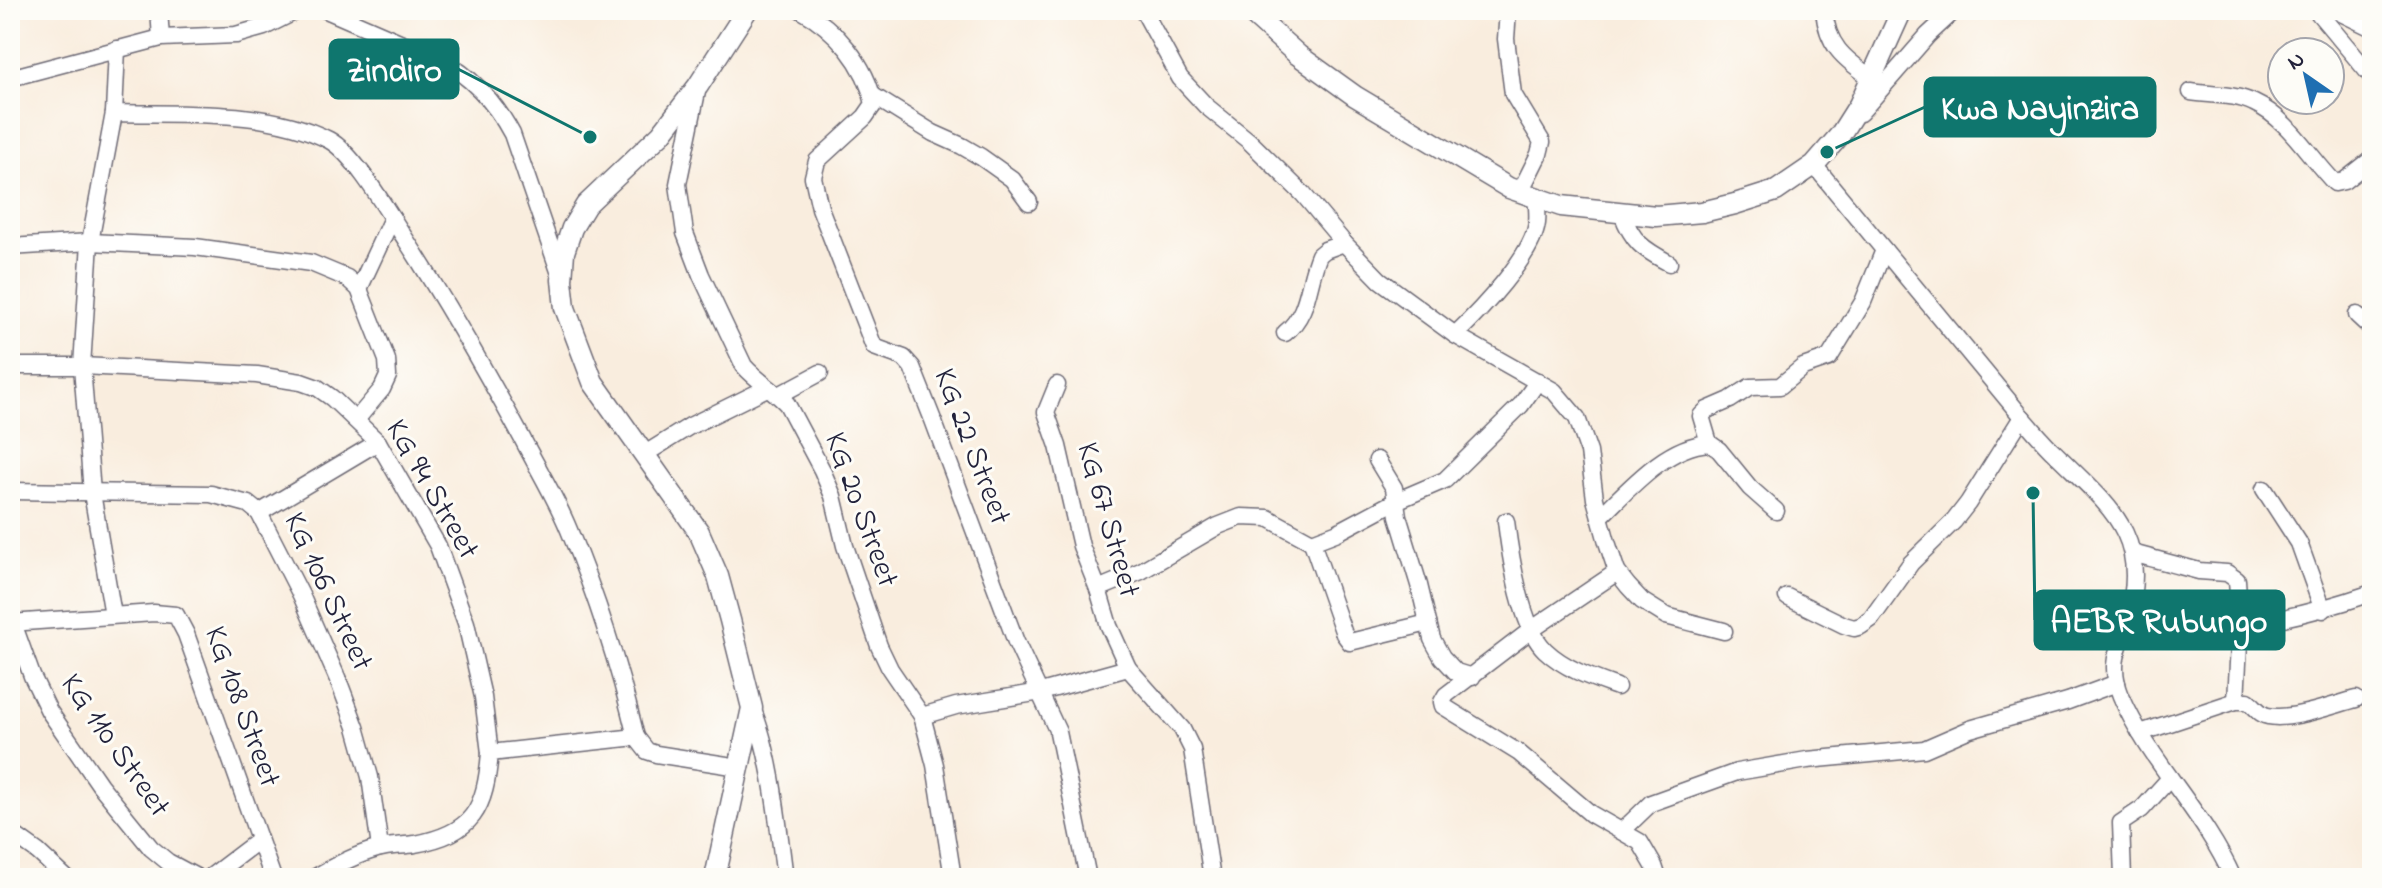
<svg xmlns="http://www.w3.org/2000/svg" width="2382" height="888" viewBox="0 0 2382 888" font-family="'Indie Flower',sans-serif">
<rect width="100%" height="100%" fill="#fdfcf7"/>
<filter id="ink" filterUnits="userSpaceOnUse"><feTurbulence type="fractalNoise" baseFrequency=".0125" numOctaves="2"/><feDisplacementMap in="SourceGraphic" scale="16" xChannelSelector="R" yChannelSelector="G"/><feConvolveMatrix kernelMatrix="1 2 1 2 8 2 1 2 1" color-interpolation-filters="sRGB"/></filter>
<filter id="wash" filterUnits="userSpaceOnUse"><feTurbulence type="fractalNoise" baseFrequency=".006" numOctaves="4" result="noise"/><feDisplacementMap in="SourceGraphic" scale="32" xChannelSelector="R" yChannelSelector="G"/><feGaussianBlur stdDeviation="1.8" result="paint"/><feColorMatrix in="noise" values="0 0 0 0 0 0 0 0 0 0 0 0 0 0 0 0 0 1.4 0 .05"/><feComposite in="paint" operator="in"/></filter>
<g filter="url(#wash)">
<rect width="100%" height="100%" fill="#f9edde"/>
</g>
<g filter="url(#ink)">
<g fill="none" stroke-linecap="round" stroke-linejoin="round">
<!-- minor casing -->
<g stroke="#6d6974" stroke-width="19">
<g id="minor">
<path d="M159 10 161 38"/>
<path d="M326 10 439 59C471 76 495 102 512 134L560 274"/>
<path d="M801 10C836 29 866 64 874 104L865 117 817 161 813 177 820 208 874 347 904 358 912 367 933 420 1016 642 1058 732 1088 878"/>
<path d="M1143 10 1180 78 1206 106 1249 141 1303 194 1344 243 1380 280 1455 335 1554 391 1577 418 1589 452 1595 499 1607 542 1617 572 1628 586 1642 601 1666 616 1724 631"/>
<path d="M1508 10 1506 39 1513 94 1542 142 1539 154 1520 192"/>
<path d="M1824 10C1827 45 1843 58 1870 77"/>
<path d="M2316 10 2372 77"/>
<path d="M2335 10 2372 28"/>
<path d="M10 78 161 38 236 35 264 27 298 10"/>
<path d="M698 87 678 184 685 233 701 275 744 366C757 381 774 390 787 404L822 470 833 496 845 546 879 646 890 669 922 716 935 765 953 878"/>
<path d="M2191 92C2210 95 2236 94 2254 103 2289 119 2309 157 2335 183L2344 181 2372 159"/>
<path d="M872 95 933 133 962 146 981 157 1012 179 1029 202"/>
<path d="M114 113C181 115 268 108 329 140 355 154 389 214 406 240 448 305 485 370 522 438 538 469 556 498 569 530 597 597 619 666 636 737"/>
<path d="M1860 113 1928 35 1955 10"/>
<path d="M1814 165 2022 417C2033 429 2043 442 2055 453 2108 506 2152 534 2127 620 2119 649 2108 664 2121 696 2149 762 2204 812 2233 878"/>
<path d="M1622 213C1632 242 1643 249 1669 263"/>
<path d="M10 247 90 242 195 247 311 263 347 278 359 289 387 360 388 376 382 389 356 420"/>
<path d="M359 289 392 218"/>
<path d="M2357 315 2372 329"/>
<path d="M1285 333C1310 313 1307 283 1319 255L1325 250 1344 243"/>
<path d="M1455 335C1479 312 1533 256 1537 223 1538 214 1537 205 1536 197"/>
<path d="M10 366H82L257 375 301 382 318 388 332 398 378 442 438 546 466 623 483 697 490 753"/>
<path d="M1057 385 1046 412 1058 446 1081 546 1098 589 1109 626 1128 668 1182 729 1192 749 1212 878"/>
<path d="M779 395 820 373"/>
<path d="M1709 443 1701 416 1707 410 1730 400 1750 387 1780 386 1803 367 1829 358 1863 302 1884 250"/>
<path d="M645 454 690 426 767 388"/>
<path d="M1377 460 1394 488 1398 516 1419 585 1432 639 1442 657 1456 672 1472 677"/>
<path d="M2264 489 2299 543 2323 610"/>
<path d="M10 491 211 494 248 504 259 513 301 595 339 682 356 727 370 777 380 848"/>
<path d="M259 513 378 442"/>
<path d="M1600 517C1630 488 1666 446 1709 443L1719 450 1750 488 1776 511"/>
<path d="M1506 521C1510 554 1521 627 1545 650 1565 669 1592 678 1617 687"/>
<path d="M2132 553 2199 571 2227 573 2237 580 2240 625 2236 701"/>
<path d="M1617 572 1531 630 1446 695 1442 702 1443 706 1519 753 1591 814 1640 842 1654 866 1658 878"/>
<path d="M1098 589 1141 571 1218 526 1241 517 1268 518 1312 542"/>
<path d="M1787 597 1844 625 1854 628 1861 626 1871 619 1911 563 1954 521 1968 503 2022 417"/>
<path d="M113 615 92 493 82 366 90 242 114 113 117 49"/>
<path d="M10 623 154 613 176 615 186 634 273 878"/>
<path d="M13 623 32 676 49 711 100 785 151 848 168 862 198 878"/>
<path d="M1428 623 1350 642 1344 634 1312 542 1338 532 1396 501 1445 480 1521 405 1538 381"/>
<path d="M2240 625C2286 620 2328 608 2372 593"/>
<path d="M752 708C772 755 778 826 785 878"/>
<path d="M922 716 956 706 1041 692 1128 668"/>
<path d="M2140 733 2236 701H2248C2255 706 2260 715 2268 716 2291 721 2333 705 2356 699"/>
<path d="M1622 831 1651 803 1737 772 1807 760 1924 749 1970 729 2068 701 2117 683"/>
<path d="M10 832 38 852 66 878"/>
<path d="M209 878 259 840"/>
<path d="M314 878C334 866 355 855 377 849 389 845 402 846 415 844 474 833 485 809 490 753L636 737 647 751 656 754 739 767"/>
<path d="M2123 878 2121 823 2142 809 2170 778"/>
</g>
</g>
<!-- major casing -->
<g stroke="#6d6974" stroke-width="23">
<g id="major">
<path d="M1248 10 1298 55 1355 96 1509 188 1561 206 1656 216 1702 212 1735 204 1776 191 1814 165 1840 135 1859 105 1902 10"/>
<path d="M715 878 752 708 730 620 718 576 699 532 593 382 565 308 562 280 564 252 572 228 586 205 661 134 698 86 747 10"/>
</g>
</g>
<!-- minor -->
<use href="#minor" stroke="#fff" stroke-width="16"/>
<!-- major -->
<use href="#major" stroke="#fff" stroke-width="20"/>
</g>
</g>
<g text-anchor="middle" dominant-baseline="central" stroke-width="6" stroke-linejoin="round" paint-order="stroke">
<!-- street labels -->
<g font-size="32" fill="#22223b" stroke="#fdfcf7">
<text transform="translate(971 447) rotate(69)">KG 22 Street</text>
<text transform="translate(431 490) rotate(60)">KG 94 Street</text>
<text transform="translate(860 510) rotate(70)">KG 20 Street</text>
<text transform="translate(1107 520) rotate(74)">KG 67 Street</text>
<text transform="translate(327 592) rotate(65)">KG 106 Street</text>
<text transform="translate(241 707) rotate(70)">KG 108 Street</text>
<text transform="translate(114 746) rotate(55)">KG 110 Street</text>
</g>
</g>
<!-- callouts -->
<path fill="none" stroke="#0f766e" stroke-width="3" d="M590 137L458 69M1827 152L1925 107M2033 493L2035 620"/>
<g fill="#0f766e" stroke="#fdfcf7" stroke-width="3">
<circle cx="590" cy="137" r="8"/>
<circle cx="1827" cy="152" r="8"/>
<circle cx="2033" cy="493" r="8"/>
</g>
<g fill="#0f766e" stroke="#0f766e" stroke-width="3">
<rect x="330" y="40" width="128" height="58" rx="8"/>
<rect x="1925" y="78" width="230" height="58" rx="8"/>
<rect x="2035" y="591" width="249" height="58" rx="8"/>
</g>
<g font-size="34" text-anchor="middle" font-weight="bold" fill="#fff">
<text x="394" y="81">Zindiro</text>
<text x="2040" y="119">Kwa Nayinzira</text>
<text x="2159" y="632">AEBR Rubungo</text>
</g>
<!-- margin -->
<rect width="2382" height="888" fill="none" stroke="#fdfcf7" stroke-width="40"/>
<!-- north arrow -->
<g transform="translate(2306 76) rotate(326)"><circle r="38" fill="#fdfcf7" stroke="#a5a5ac" stroke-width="2"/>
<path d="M0-6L14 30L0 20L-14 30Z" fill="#1f6fb2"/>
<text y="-12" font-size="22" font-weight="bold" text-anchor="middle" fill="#22223b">N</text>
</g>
</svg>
